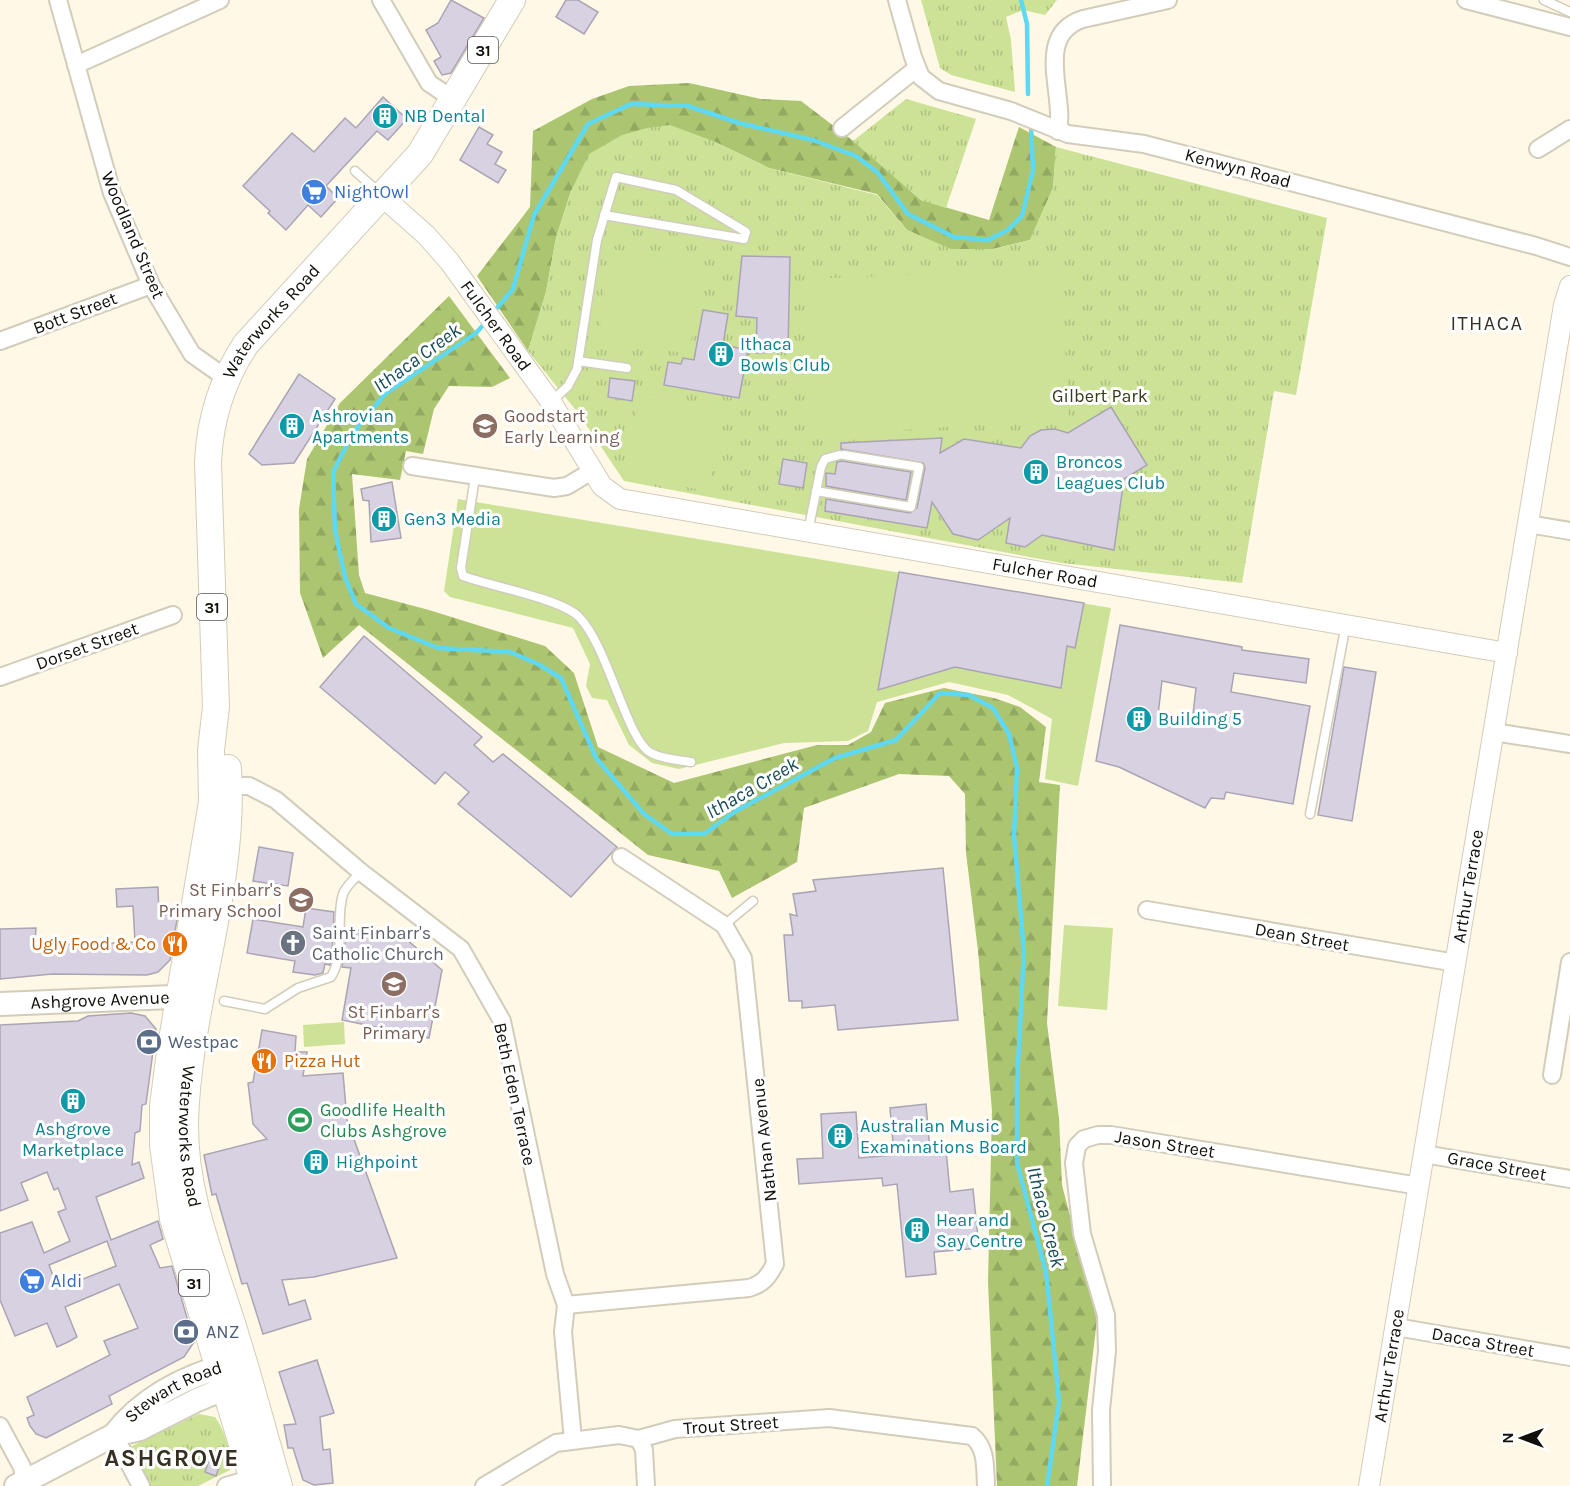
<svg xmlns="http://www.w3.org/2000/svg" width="1570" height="1486" viewBox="0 0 1570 1486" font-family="Karla,sans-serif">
<defs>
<pattern id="forest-firs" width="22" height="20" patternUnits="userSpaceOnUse" patternTransform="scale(1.5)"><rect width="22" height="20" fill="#acc570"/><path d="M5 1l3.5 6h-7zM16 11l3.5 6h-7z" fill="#93a860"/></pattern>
<pattern id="park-tufts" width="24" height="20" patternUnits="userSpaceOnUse" patternTransform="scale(1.5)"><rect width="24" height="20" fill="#cbe297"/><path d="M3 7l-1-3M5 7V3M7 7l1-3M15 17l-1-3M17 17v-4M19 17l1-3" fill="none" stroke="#adc181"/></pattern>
</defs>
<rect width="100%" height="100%" fill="#fff8e6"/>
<!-- forest -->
<g fill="url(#forest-firs)">
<path d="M689 83 761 99 801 101 856 143 921 200 989 220 1019 127 1056 147 1053 188 1030 240 993 249 951 250 907 230 877 194 769 168 713 141 571 191 556 238 546 292 528 351 477 276 530 207 533 131 592 99 629 86Z"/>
<path d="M449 296 510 378 492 387 449 386 434 409 423 454 406 451 400 480 352 474 359 575 365 593 429 610 545 646 574 673 598 747 674 783 817 745H848L871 732 885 703 944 688 994 698 1020 707 1046 727 1039 782 1060 785 1047 1023 1059 1118 1062 1185 1097 1320 1077 1486H997L988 1282 992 1111 978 951 966 853 965 794 949 776 899 774 804 808 797 862 732 898 719 871 648 855 359 625 323 658 300 593 299 509 307 459 340 403Z"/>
</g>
<!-- park -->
<g fill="url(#park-tufts)">
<path d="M921 0H1057L1045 15 1023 10 1006 17 1011 40 1015 92 951 75 940 68Z"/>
<path d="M906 99 976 119 946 208 921 200 853 141Z"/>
<path d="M670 125 713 141 769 168 877 195 907 230 951 249H993L1030 240 1053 188 1056 147 1327 218 1296 395 1274 391 1242 583 1062 563 624 481 579 414 528 351 546 292 556 238 571 191 589 154 622 135 647 128Z"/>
<path d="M199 1414 215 1417C224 1429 233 1455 230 1470L198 1486H148L130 1447Z"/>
</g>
<!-- pitch -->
<g fill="#cbe297">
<path d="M611 249 704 263 689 354 598 339Z"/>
<path d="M1061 269 1069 420 813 435 808 279Z"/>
<path d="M640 392 722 407 708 491 625 476Z"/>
<path d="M458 499 1111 608 1078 786 1045 779 1052 719 1008 695 949 682 877 702 868 731 848 741 784 743 679 769 652 763 629 745 607 700 592 698 586 686 590 664 573 628 450 597 444 591Z"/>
<path d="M1064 925 1113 928 1107 1010 1058 1006Z"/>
<path d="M344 1022 345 1044 304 1047 303 1025Z"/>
</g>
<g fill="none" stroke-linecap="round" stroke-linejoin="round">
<!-- stream -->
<g stroke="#5fd8f2" stroke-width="4.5">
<path d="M1021 0 1027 24 1028 94"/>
<path d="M492 314 513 289 534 215 588 124 631 104 688 106 739 123 813 140 856 156 877 172 908 214 954 237 988 240 1008 230 1022 216 1033 170 1031 126"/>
<path d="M487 321 476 333 385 394 353 433 333 472 335 530 345 577 356 604 389 628 438 648 510 652 538 664 561 678 596 758 644 814 672 834H704L736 811 835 758 896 740 940 693 969 695 993 708 1009 734 1017 768 1014 836 1024 952 1017 1083V1163L1046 1272 1053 1340 1059 1402 1047 1486"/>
</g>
</g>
<!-- building -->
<g fill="#d8d1e2" stroke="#aaa4b4" stroke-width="1.5" fill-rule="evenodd">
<path d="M451 0 484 18 451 73 442 75 434 61 441 57 426 30 438 23Z"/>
<path d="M566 0H578L598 12 584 34 556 17Z"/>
<path d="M383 97 407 119 388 140 377 131 326 186 338 198 321 217 308 205 286 230 268 213 270 211 243 186 292 133 314 152 345 118 356 128Z"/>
<path d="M479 127 493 135 487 144 502 152 495 164 506 170 498 183 460 160Z"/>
<path d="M742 256 790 257 788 351 756 353 757 318 736 316Z"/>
<path d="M703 310 728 314 723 345 748 350 739 398 664 385 668 362 681 364 683 358 694 360Z"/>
<path d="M299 374 335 399 294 463 262 465 249 454Z"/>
<path d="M610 378 635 381 632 401 608 397Z"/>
<path d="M1111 407 1147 465 1124 479 1114 550 1042 535 1025 547 1006 543 1010 518 978 540 953 534 932 502 927 528 825 511 826 499 910 513 917 508 925 468 923 463 841 449V443L942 438 940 453 964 439 1021 448 1030 436 1041 430 1055 429 1068 433Z"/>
<path d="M783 459 807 463 803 488 779 484Z"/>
<path d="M842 461 911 472 906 500 826 486V473L835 474 837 462Z"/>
<path d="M392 482 401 538 371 542 369 501 363 500 361 489Z"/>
<path d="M899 572 1084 603 1075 648 1067 646 1061 688 955 667 878 690Z"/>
<path d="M1120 625 1242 647V650L1309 659 1306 683 1234 673 1231 692 1310 706 1293 804 1226 792 1224 799 1211 798 1205 808 1119 767 1096 761ZM1162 681 1196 688 1192 723 1158 715Z"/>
<path d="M364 636 482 737 474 745 493 762 503 754 617 847 571 897 458 804 469 792 445 772 435 784 320 687Z"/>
<path d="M1344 667 1376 672 1352 821 1318 815Z"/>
<path d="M259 847 293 853 288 886 253 881Z"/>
<path d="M943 868 958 1020 838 1030 835 1005 802 1008V1001H789L784 935H793L790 914 797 916 793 894 816 891 813 880Z"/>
<path d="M158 887 159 915 178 914 170 960 158 972 147 975 52 974 0 979V929L36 928 35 941 79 945 135 942 133 906 117 907 116 889Z"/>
<path d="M306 908 334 912 332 956 330 965 325 964 323 973 315 975 293 972 295 961 247 953 253 919 303 927Z"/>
<path d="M357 930 399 933 442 970 429 1038 342 1020 351 968 342 967 346 934 356 936Z"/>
<path d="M131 1013 145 1016 156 1029 146 1104 142 1105 140 1131 135 1133 132 1165 139 1162 144 1178 96 1197 111 1240 158 1221 163 1239 150 1245 160 1268 172 1266 194 1342 184 1357 109 1396 112 1404 46 1438 36 1434 30 1426 27 1418 34 1415 27 1397 110 1355 104 1341 138 1328 119 1284 65 1307 77 1337 68 1342 57 1347 47 1323 15 1336 0 1300V1233L32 1222 44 1253 70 1241 58 1212 66 1209 58 1188 54 1190 47 1172 21 1183 28 1200 0 1211V1025L78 1021 88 1016ZM107 1241 116 1266 58 1289 49 1265Z"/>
<path d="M262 1030 296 1036 295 1052H307L303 1076 343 1073 347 1120 397 1258 314 1277 282 1280 289 1305 305 1300 311 1319 263 1334 247 1283 242 1284 216 1194 212 1195 204 1155 267 1139 253 1124 248 1083 253 1082Z"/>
<path d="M926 1104 930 1151 946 1150 950 1192 973 1189 979 1248 934 1252 936 1274 906 1277 897 1184 883 1186 882 1178 799 1184 797 1159 823 1158 821 1114 856 1112 859 1158 894 1155 890 1108Z"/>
<path d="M317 1360 334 1413 320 1417 323 1450 330 1449 333 1483 314 1485 303 1480 293 1448H288L284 1425 296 1424 279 1372Z"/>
<path d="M211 1454 222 1458 216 1476 205 1472Z"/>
</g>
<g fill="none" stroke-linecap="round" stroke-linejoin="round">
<!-- service casing -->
<g stroke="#d2ccba" stroke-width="11">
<g id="service">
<path d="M1544 0 1570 12"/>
<path d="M355 171 381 194"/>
<path d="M578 361 627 368"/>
<path d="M551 402 568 386 577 369 597 240 616 177 676 190 746 232 744 239 604 215"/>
<path d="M475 477 461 568 463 576C490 586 562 599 579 617 608 646 627 741 651 753 662 759 679 760 691 762"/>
<path d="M816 491 911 507 919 467 844 455"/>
<path d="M808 532 821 467 825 459 839 455"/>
<path d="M1310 814 1346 624"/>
<path d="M724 925 753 901"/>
<path d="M224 1001 265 1009 298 988 331 977C346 952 335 919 343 894 346 886 355 878 361 872"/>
</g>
</g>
<!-- minor casing -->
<g stroke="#d2ccba" stroke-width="20">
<g id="minor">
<path d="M58 0 112 193 151 285 192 354 226 378"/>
<path d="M381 0 429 83 454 100"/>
<path d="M897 0 913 57 921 77 939 91 1011 111 1068 134 1144 144 1536 246 1570 257"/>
<path d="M1466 0 1570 27"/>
<path d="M76 65 220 0"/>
<path d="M842 128 917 68"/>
<path d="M1058 131C1066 96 1033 35 1083 19L1168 0"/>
<path d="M1538 149 1570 129"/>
<path d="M0 341 151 285"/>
<path d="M412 466 554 488 567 486 592 471"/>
<path d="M1528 524 1570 531"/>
<path d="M0 677 173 615"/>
<path d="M1494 732 1570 744"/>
<path d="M221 786H249L276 800 361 872 461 949 502 1021 555 1274 566 1305 563 1332 573 1440"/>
<path d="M1147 910 1456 963"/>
<path d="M1552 1075 1570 962"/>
<path d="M1424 1154 1570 1179"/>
<path d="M566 1305 749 1288C763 1284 768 1277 775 1264L743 958 724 925 621 857"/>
<path d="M1396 1327 1570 1357"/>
<path d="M0 1426 22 1467 26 1486"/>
<path d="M114 1435 141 1486"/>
<path d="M639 1439 644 1450 646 1486"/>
<path d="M226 1486 253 1478"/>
<path d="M484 1486 556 1443 619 1435 639 1439 675 1429 829 1418 972 1436C987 1448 985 1468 986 1486"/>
<path d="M1102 1486 1101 1410 1107 1351 1106 1315 1082 1234 1074 1163 1077 1146 1084 1139 1098 1135H1111L1419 1186"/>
</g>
</g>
<!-- tertiary casing -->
<g stroke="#d2ccba" stroke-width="22">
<g id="tertiary">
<path id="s1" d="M383 197 426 235 449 261 551 402 602 486 620 499 1507 653"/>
<path id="s2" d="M1369 1486 1564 305 1570 286"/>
</g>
</g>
<!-- secondary casing -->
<g stroke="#d2ccba" stroke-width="26">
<g id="secondary">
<path id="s3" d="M0 1004 197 996"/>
<path id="s4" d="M114 1435C143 1397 188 1375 234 1363"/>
<path d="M16 1486 114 1435 140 1429 197 1400 240 1382"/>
</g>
</g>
<!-- primary casing -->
<g stroke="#d2ccba" stroke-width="28">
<g id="primary">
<path id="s5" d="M228 768C236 888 188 1003 185 1123 184 1197 214 1264 235 1333 251 1384 264 1435 279 1486"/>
<path id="s6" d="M255 1486 173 1219 163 1145V1106L170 1052 212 802 211 750 216 707 208 462C210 418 222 380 246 344L420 154 512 0"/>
</g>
</g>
<!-- service -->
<use href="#service" stroke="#fff" stroke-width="8"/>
<!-- minor -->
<use href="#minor" stroke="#fff" stroke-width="16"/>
<!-- tertiary -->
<use href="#tertiary" stroke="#fff" stroke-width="20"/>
<!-- secondary -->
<use href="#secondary" stroke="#fff" stroke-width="22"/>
<!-- primary -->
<use href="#primary" stroke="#fff" stroke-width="26"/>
</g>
<!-- icons -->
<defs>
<g id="building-disc" transform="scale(1.35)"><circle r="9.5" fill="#0f9aa8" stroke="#fff"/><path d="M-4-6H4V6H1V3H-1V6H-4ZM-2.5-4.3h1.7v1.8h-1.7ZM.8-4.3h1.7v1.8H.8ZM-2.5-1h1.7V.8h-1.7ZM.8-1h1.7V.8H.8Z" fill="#fff"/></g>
<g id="supermarket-disc" transform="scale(1.35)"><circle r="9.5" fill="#3f7fe0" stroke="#fff"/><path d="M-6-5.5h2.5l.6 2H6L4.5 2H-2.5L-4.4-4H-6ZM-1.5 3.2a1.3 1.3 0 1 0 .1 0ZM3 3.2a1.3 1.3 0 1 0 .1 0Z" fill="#fff"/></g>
<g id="school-disc" transform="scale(1.35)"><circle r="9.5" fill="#8d6e63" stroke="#fff"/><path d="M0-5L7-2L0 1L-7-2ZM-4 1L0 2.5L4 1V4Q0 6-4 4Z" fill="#fff"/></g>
<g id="church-disc" transform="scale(1.35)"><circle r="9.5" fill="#6b7280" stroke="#fff"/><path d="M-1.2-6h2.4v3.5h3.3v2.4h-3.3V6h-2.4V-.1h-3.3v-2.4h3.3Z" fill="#fff"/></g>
<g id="restaurant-disc" transform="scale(1.35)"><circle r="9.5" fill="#e8710a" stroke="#fff"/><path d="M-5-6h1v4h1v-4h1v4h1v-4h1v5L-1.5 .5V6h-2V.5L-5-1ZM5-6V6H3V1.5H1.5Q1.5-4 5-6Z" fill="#fff"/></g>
<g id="bank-disc" transform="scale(1.35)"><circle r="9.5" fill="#5c6f8a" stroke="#fff"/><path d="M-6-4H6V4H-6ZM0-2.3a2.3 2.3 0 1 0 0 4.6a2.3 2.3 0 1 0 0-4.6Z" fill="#fff"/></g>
<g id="stadium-disc" transform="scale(1.35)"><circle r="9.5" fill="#2e9e5b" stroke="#fff"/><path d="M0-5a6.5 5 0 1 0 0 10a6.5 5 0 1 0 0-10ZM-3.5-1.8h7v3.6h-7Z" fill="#fff"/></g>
</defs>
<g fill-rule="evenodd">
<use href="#building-disc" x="385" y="116"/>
<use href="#supermarket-disc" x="314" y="192"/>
<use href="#building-disc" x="721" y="354"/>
<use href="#building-disc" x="292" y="426"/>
<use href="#school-disc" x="485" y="426"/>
<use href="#building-disc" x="1036" y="472"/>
<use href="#building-disc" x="384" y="519"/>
<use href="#building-disc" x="1139" y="719"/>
<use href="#school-disc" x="301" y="900"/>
<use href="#church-disc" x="293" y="943"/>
<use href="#restaurant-disc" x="175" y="944"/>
<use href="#school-disc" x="394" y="984"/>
<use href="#bank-disc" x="149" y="1042"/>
<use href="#restaurant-disc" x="264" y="1061"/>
<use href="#building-disc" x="73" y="1101"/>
<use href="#stadium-disc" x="300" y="1120"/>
<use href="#building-disc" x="840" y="1136"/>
<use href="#building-disc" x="316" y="1162"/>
<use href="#building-disc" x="917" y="1230"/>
<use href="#supermarket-disc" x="32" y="1281"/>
<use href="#bank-disc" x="186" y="1332"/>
</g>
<g text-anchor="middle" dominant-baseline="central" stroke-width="6" stroke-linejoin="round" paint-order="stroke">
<!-- shield labels -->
<g fill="#fff" stroke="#585753" stroke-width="1.5">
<rect x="468" y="37" width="30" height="26" rx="4.5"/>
<rect x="197" y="594" width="30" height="26" rx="4.5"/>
<rect x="179" y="1270" width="30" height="26" rx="4.5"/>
</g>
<g font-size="16" font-weight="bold" fill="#110f09">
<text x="483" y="50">31</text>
<text x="212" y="607">31</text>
<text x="194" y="1283">31</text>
</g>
<!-- culture labels -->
<g font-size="18" fill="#0d838f" stroke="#fff" text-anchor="start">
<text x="404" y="116">NB Dental</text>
<text x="740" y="344">Ithaca<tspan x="740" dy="21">Bowls Club</tspan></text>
<text x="312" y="416">Ashrovian<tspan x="312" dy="21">Apartments</tspan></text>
<text x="1056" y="462">Broncos<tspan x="1056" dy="21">Leagues Club</tspan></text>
<text x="404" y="519">Gen3 Media</text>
<text x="1158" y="719">Building 5</text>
<text x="860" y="1126">Australian Music<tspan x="860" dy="21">Examinations Board</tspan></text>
<text x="73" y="1129" text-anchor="middle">Ashgrove<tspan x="73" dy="21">Marketplace</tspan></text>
<text x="336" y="1162">Highpoint</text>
<text x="936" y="1220">Hear and<tspan x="936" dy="21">Say Centre</tspan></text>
</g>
<!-- street labels -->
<g font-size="18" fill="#110f09" stroke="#fff">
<text transform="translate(1238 168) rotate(15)">Kenwyn Road</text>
<text transform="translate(133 235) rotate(67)">Woodland Street</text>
<text transform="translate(75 313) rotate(-21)">Bott Street</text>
<text stroke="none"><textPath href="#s6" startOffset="1200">Waterworks Road</textPath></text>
<text stroke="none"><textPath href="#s1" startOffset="172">Fulcher Road</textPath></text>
<text stroke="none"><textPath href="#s1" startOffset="818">Fulcher Road</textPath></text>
<text transform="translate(87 646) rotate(-20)">Dorset Street</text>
<text stroke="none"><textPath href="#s2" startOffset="608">Arthur Terrace</textPath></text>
<text transform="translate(1302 937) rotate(10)">Dean Street</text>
<text stroke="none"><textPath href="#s3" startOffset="100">Ashgrove Avenue</textPath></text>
<text transform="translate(515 1094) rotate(78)">Beth Eden Terrace</text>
<text stroke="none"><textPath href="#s5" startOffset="372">Waterworks Road</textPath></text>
<text transform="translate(764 1140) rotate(-96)">Nathan Avenue</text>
<text transform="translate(1165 1144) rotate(9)">Jason Street</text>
<text transform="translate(1497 1166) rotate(10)">Grace Street</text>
<text transform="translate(1483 1342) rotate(10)">Dacca Street</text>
<text stroke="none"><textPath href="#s2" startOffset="122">Arthur Terrace</textPath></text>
<text stroke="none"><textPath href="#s4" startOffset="75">Stewart Road</textPath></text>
<text transform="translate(731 1425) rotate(-4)">Trout Street</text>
</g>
<!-- shop labels -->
<g font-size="18" fill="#366cbe" stroke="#fff" text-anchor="start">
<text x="334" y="192">NightOwl</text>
<text x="51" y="1281">Aldi</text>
</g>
<!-- park labels -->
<g font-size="18" fill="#333d19" stroke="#fff">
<text x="1100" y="396">Gilbert Park</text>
</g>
<!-- education labels -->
<g font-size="18" fill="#785e54" stroke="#fff" text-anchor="start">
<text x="504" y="416">Goodstart<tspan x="504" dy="21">Early Learning</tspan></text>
<text x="282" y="890" text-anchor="end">St Finbarr's<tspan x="282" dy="21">Primary School</tspan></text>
<text x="394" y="1012" text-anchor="middle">St Finbarr's<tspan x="394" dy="21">Primary</tspan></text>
</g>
<!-- worship labels -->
<g font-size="18" fill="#5b616d" stroke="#fff" text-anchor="start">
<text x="312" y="933">Saint Finbarr's<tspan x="312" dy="21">Catholic Church</tspan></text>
</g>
<!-- food labels -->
<g font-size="18" fill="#c56008" stroke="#fff" text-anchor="end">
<text x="156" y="944">Ugly Food &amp; Co</text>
<text x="284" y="1061" text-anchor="start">Pizza Hut</text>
</g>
<!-- service labels -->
<g font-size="18" fill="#4e5e75" stroke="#fff" text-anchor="start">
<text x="168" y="1042">Westpac</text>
<text x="206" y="1332">ANZ</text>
</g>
<!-- leisure labels -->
<g font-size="18" fill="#27864d" stroke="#fff" text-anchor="start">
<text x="320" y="1110">Goodlife Health<tspan x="320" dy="21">Clubs Ashgrove</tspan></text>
</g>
<!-- neighbourhood labels -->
<g font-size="20" letter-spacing="1.5" fill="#353022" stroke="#fff">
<text x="1487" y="323">ITHACA</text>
</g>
<!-- water labels -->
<g font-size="20" font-style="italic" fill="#164b56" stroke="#fff">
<text transform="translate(417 358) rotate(-36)">Ithaca Creek</text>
<text transform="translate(752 788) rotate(-30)">Ithaca Creek</text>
<text transform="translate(1046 1217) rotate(76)">Ithaca Creek</text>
</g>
<!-- district labels -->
<g font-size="24" font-weight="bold" letter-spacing="1.5" fill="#353022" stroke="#fff">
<text x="172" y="1458">ASHGROVE</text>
</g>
</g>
<!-- north arrow -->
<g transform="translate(1522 1438) rotate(270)" stroke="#ffffff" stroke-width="4.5" paint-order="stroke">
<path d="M0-4.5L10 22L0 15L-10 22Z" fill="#110f09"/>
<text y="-9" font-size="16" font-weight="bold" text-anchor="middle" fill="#110f09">N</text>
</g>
</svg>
